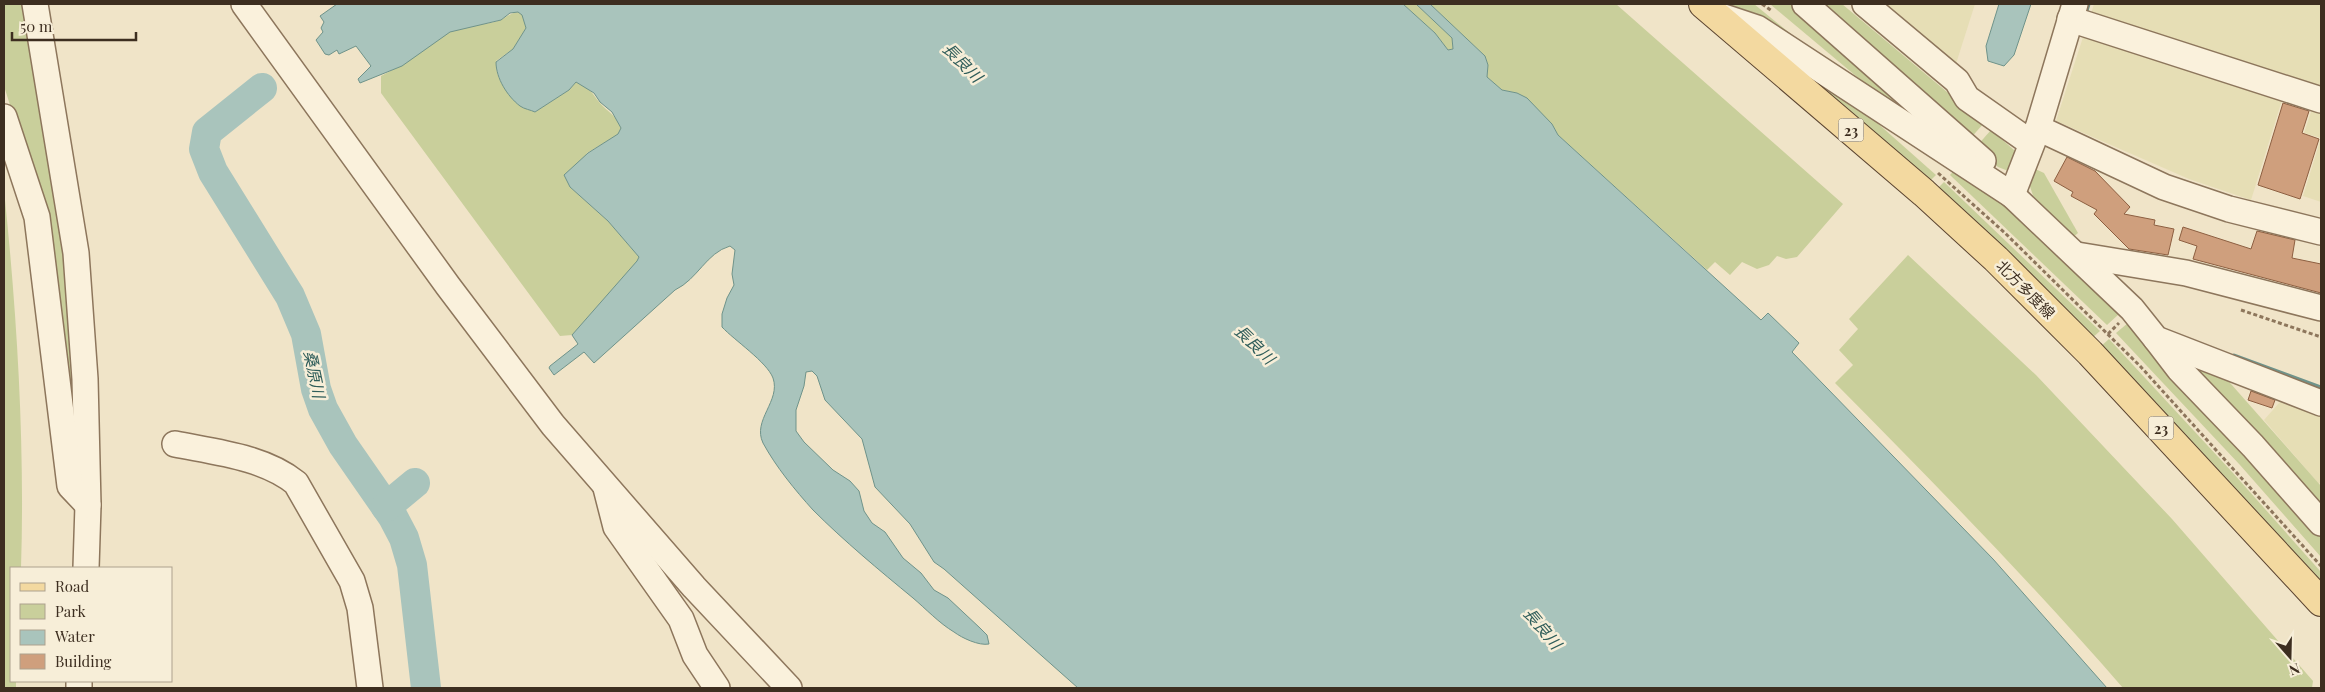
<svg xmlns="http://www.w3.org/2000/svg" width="2325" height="692" viewBox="0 0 2325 692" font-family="'Playfair Display','Noto Sans JP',serif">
<rect width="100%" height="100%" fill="#f0e4c8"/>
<!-- farmland -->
<g fill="#e6deb5">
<path d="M1876 4H1975L1954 70Z"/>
<path d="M2094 4H2321V91L2090 17Z"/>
<path d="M2084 34 2283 97 2251 200 2189 179 2056 121Z"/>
<path d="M2313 106 2321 109V202L2303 196 2321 138 2304 133Z"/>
<path d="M2287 394 2321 408V481L2319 484 2264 420Z"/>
</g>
<!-- green -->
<g fill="#c9cf9b">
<path d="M4 4H30L69 253 77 451 61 350 43 195 38 194 4 86Z"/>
<path d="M1403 4H1416L1452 38 1453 49 1448 50 1435 33Z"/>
<path d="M1430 4H1616L1843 204 1797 257 1786 259 1777 256 1769 265 1757 269 1742 262 1730 275 1715 262 1707 270 1558 135 1552 124 1517 93 1502 90 1487 77 1488 65 1485 56Z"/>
<path d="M1724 4H1754L1824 61 1750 13Z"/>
<path d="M1770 4H1798L1962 147 1887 102Z"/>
<path d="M1812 4H1842L1984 123 1969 140Z"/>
<path d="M518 12 522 14 526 28 513 49 496 61C495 87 517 98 535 112L569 90 576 82C590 87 591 92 600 103 608 112 616 115 621 128L619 134 587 153 570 187 608 221 639 257 638 261 572 335 560 336 381 93V76C406 64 421 49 443 35 460 24 482 27 500 20 507 17 510 13 518 12Z"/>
<path d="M1754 32 1831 82 1936 175 1928 183Z"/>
<path d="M1991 130 2022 157 2011 172 1998 167 1976 147Z"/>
<path d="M1959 165 1992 189 2119 314 2107 325 1950 175Z"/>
<path d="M2033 168 2044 173 2078 233 2072 238 2035 201 2028 181Z"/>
<path d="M1944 182 2100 331 2091 339 1936 190Z"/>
<path d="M4 190C17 314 25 444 21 568H11V681H16V688H4Z"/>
<path d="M1908 255 2036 375 2172 519 2313 681 2312 688H2123C2031 582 1933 482 1835 383L1853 365 1839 350 1858 329 1849 319Z"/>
<path d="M2128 323 2321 531V557L2240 465 2116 333Z"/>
<path d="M2109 339 2233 473 2321 572V588L2100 347Z"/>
<path d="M2179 353 2216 367 2321 486V515Z"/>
</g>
<!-- water -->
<g fill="#a9c4bc" stroke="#6f938a">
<path d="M337 4H1403L1435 33 1448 50 1453 49 1452 38 1416 4H1430L1485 56 1488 65 1487 77 1502 90 1517 93 1527 98 1552 124 1558 135 1761 320 1768 313 1799 343 1792 352 1993 559 2107 688H1078L944 569 934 562 910 524 875 487 862 439 825 400 817 376 812 371 806 372 804 386 796 410V431L804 442 833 470 850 481 859 491 864 511 872 523 885 532 903 558 921 573 934 590 948 598 980 628 987 635 989 644C979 646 962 638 954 632 939 623 926 609 913 598 879 570 844 541 813 510 795 490 776 467 763 443 752 420 781 401 773 378 767 362 734 340 722 327V314L727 298 734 285 732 274 735 250 730 246C706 253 698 279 675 290L594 363 584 352 554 375 549 368 550 366 578 344 572 335 637 261 639 257 608 221 570 187 564 175 588 153 618 134 621 128 612 112 600 102 594 93 576 82 569 90 535 112C531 110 524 109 520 106 507 96 496 78 496 62L513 49 526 28 522 15 518 12 510 13 501 20 450 32 402 66 360 83 358 79 371 66 356 46 339 54 337 50 329 55 325 54 316 40 323 32 321 28 324 22 320 16Z"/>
<path d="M1999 4H2031L2014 55 2004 66 1988 61 1986 46Z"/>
</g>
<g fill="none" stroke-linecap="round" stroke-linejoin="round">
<!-- stream -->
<g stroke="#6f938a" stroke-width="5">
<path d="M2085 14 2088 4"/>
<path d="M2234 356 2321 388"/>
</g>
<!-- river -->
<g stroke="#a9c4bc" stroke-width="30">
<path d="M262 88 207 132 204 149 213 172 290 296 306 334 316 389 323 409 343 445 393 517 404 538 412 565 426 688"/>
<path d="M386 507 415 483"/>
</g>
</g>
<!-- building -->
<g fill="#cf9f7d" stroke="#8d5f41">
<path d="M2283 103 2309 111 2302 133 2319 139 2300 199 2258 185Z"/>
<path d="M2067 157 2095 171 2130 207 2124 214 2155 220 2154 225 2174 229 2168 255 2129 249 2094 214 2097 210 2071 196 2073 192 2054 181Z"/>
<path d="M2183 227 2251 249 2257 231 2295 240 2292 258 2321 264V293L2193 259 2197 246 2179 240Z"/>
<path d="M2251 391 2275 400 2272 408 2248 400Z"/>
</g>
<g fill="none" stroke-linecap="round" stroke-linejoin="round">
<!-- minor casing -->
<g stroke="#8d765c" stroke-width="28">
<g id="minor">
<path d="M35 4 76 253 85 379 88 505 86 568"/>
<path d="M244 4 448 286 553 425 694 587 789 688"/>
<path d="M1805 4 1983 161"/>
<path d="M1865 4 1957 81 1967 98 2031 143"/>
<path d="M1715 14 1757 28 2012 195 2132 309 2156 339 2321 403"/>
<path d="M2070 19 2321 100"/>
<path d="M4 117 37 217 70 486 88 505"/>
<path d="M2038 128 2164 187 2229 209 2321 232"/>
<path d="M2012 195 2038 128 2075 4"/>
<path d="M2077 255 2186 273 2321 308"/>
<path d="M2156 339 2179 369 2253 446 2321 523"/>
<path d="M175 444C215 452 264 457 296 483L352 581 360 608 370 688"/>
<path d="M606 488 616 527 681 619 695 655 717 688"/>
<path d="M79 688V681"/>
</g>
</g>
<!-- major casing -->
<g stroke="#5b4430" stroke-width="30">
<path id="major" d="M1703 4 1924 193 1996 259 2090 353 2321 602"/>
</g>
<!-- path -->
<g stroke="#8d765c" stroke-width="3" stroke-dasharray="4 2.5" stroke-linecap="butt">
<path d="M1762 4 1772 11"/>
<path d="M1938 173 2005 233 2140 366 2321 566"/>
<path d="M2241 310 2321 337"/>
<path d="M2108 334 2119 323"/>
</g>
<!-- minor -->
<use href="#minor" stroke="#faf1dc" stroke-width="25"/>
<!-- major -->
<use href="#major" stroke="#f3d9a0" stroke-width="28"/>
</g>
<g text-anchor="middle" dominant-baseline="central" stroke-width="5" stroke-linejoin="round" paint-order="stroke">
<!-- shield labels -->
<g fill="#f7eed8" stroke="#756857" stroke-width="1">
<rect x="1838.5" y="118.5" width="25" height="23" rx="4"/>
<rect x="2148.5" y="416.5" width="25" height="23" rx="4"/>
</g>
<g font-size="14" font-weight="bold" fill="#3d2e20">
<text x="1851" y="130">23</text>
<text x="2161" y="428">23</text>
</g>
<!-- street labels -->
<g font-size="15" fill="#3d2e20" stroke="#f7eed8">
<text transform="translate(2026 289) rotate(45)">北方多度線</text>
</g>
<!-- water labels -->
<g font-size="16" font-style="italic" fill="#2f5d5a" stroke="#f7eed8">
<text transform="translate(963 62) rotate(45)">長良川</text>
<text transform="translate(1255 344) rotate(44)">長良川</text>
<text transform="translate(315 374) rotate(78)">桑原川</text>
<text transform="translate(1543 628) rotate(50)">長良川</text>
</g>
</g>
<!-- border -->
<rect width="2325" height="692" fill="none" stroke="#3d2e20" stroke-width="10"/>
<!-- legend -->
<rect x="10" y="567" width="162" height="115" fill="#f7eed8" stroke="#ada18e"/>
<rect x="20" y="583" width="25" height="8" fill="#f3d9a0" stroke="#ada18e"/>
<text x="55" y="592" font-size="15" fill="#3d2e20">Road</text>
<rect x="20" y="604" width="25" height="15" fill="#c9cf9b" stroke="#ada18e"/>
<text x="55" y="617" font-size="15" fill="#3d2e20">Park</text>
<rect x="20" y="630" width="25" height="15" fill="#a9c4bc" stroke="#ada18e"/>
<text x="55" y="642" font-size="15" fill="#3d2e20">Water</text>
<rect x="20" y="654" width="25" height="15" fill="#cf9f7d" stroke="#ada18e"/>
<text x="55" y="667" font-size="15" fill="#3d2e20">Building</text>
<!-- north arrow -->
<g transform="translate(2290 657) rotate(160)" stroke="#f7eed8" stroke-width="4" paint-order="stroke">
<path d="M0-4L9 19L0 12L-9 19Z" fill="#3d2e20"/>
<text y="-8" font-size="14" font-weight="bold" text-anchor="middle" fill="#3d2e20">N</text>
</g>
<!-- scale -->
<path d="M12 32v8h124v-8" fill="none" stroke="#3d2e20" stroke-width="2.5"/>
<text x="20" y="32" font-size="15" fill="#3d2e20" stroke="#f7eed8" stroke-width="4" paint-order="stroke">50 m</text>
</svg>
